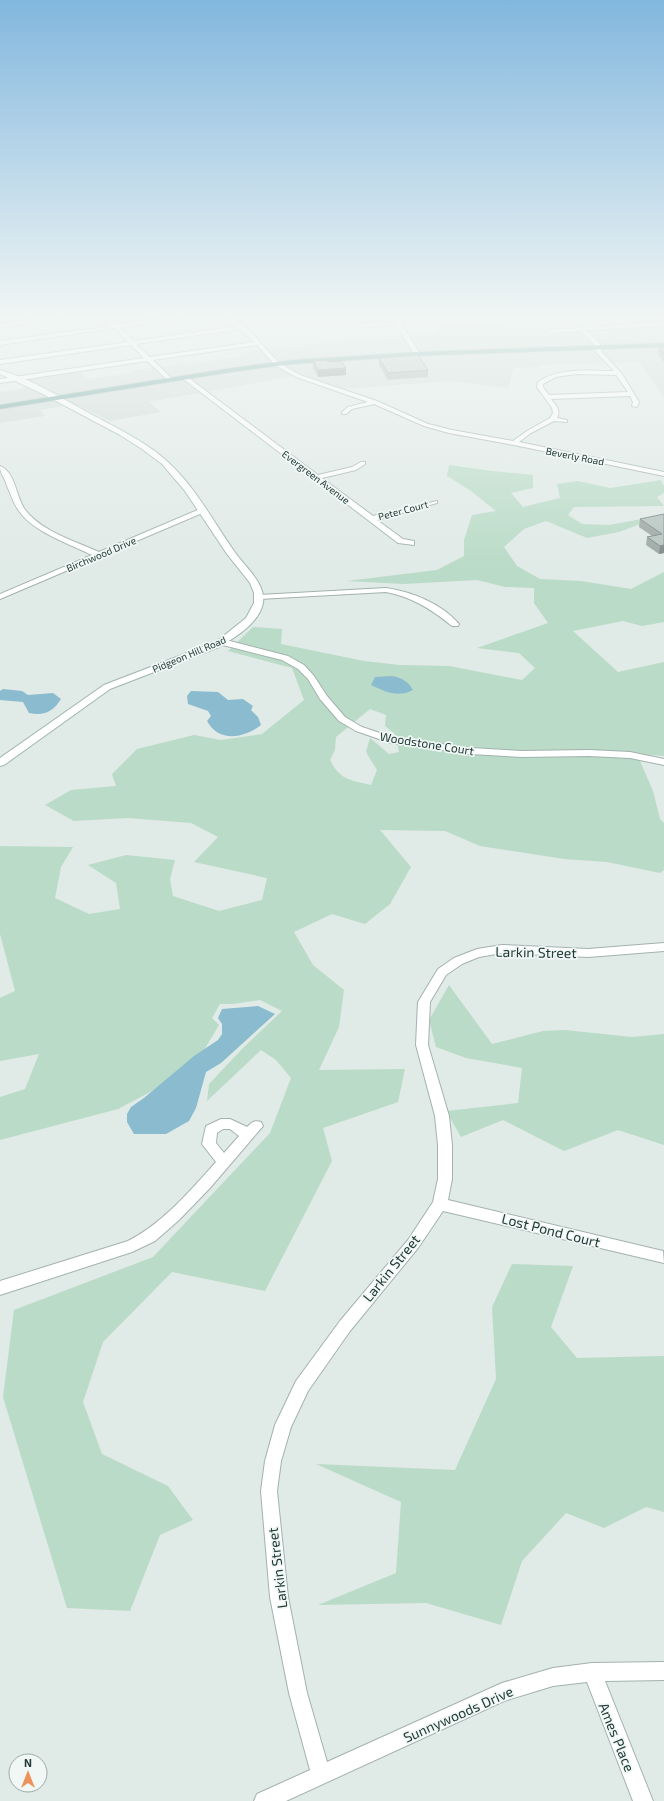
<svg xmlns="http://www.w3.org/2000/svg" width="664" height="1801" viewBox="0 0 664 1801" font-family="'Exo 2',sans-serif">
<rect width="100%" height="100%" fill="#e0eae7"/>
<!-- built -->
<path fill="#cedad6" d="M518 322 549 326 553 332 664 326V397L639 362 540 365 541 367 514 368 508 388 450 381 344 389 294 376 149 402 161 412 110 421 74 404 40 410 45 416 0 423V392L37 386 24 380 80 372 87 379 132 373 131 371 183 363 186 365 242 356 240 353 266 349 380 337 437 334 435 324Z"/>
<!-- green -->
<g fill="#badbc7" fill-rule="evenodd">
<path d="M372 315H394V321L360 323V321Z"/>
<path d="M553 315H597L598 318 562 321 546 325 509 321H536Z"/>
<path d="M449 465 492 471 533 475V488L511 493 523 507 560 498 557 484 578 481 610 488 661 480 664 486V493L657 497 664 506 574 507 568 515 582 524 609 525 664 515 619 532 587 538 546 521 524 529 504 547 517 566 540 579 581 581 631 589 664 572V622L642 626 623 621 573 631 618 672 664 662V756L651 755 640 761 653 791 660 819 664 823V870L660 873 607 862 564 859 480 846 445 831 380 830 411 867 390 904 365 924 332 914 294 932 313 965 344 990 339 1027 319 1070 405 1069 398 1102 323 1128 332 1161 265 1291 172 1272 103 1342 83 1402 102 1454 168 1486 193 1520 160 1535 130 1611 67 1608 3 1397 14 1310 153 1257 270 1133 291 1078 276 1060 261 1050 207 1101 209 1084 243 1048 282 1011 260 1000 233 1004H220L212 1018 219 1025 200 1057 154 1090 118 1109 0 1140V1097L25 1089 39 1054 0 1061V998L15 991 0 934V846L73 847 61 867 55 898 89 914 120 909 116 883 88 865 126 855 175 860 170 879 173 896 219 911 262 900 267 878 194 862 218 837 191 823 128 818 74 821 45 805 71 790 116 786 112 774 137 749 194 735 221 740 262 734 304 700 292 668 228 651 253 627 282 629 281 644 364 661 400 665 449 666 522 680 535 668 519 653 477 648 548 623 534 603V588L505 587 477 580 404 584 347 581 437 570 464 556V540L472 515 496 511 471 491 447 476ZM370 709 386 715 385 726 395 734 399 752 389 754 370 738 366 752 377 770 371 785C350 780 340 780 330 760L335 750 336 737Z"/>
<path d="M449 985 492 1044 543 1031 565 1030 632 1037 664 1034V1145L618 1130 564 1151 503 1120 461 1137 446 1111 518 1103 522 1068 466 1058 436 1047 429 1020Z"/>
<path d="M512 1264 573 1266 551 1327 577 1358 664 1356V1512L646 1507 604 1528 566 1513 522 1561 501 1625 426 1603 318 1605 396 1573 401 1502 316 1464 455 1470 496 1379 492 1307Z"/>
</g>
<!-- water -->
<g fill="#8abbce">
<path d="M392 676C402 678 408 681 413 690 397 698 386 692 371 685L375 677Z"/>
<path d="M3 689 22 691 28 695 53 693 61 699C53 712 44 716 29 713L23 702 0 700V691Z"/>
<path d="M191 691 218 692 228 700 243 699 253 706 251 710 258 717 261 725C244 738 219 743 207 721L211 716 208 711 188 704 187 696Z"/>
<path d="M258 1006 275 1014 221 1063 206 1072 196 1108 189 1121 166 1134H134L127 1122V1114L131 1107 144 1098 194 1056 218 1040 222 1034V1024L218 1018 222 1009Z"/>
</g>
<g fill="none" stroke-linecap="round" stroke-linejoin="round">
<!-- street casing -->
<g stroke="#a3b2af" stroke-width="2">
<g id="street">
<path d="M66 315H80L0 328V324Z"/>
<path d="M102 315H107L117 325 187 315H201L120 328 134 341 237 326 205 315H213L240 323 249 330 279 363 300 375 377 401 428 424 452 430 513 441 527 431 550 418 553 413 552 408 537 387 538 382C559 367 589 371 614 371L596 352 595 345 581 331 550 333 548 332V330L664 322V326L586 330 600 344 601 351 622 374 639 402 637 407 632 406 633 402 630 396 551 399C556 405 561 410 557 418L567 420V422L554 421 531 433 519 442 664 472V476L514 445 449 433 424 426 374 404 352 409 346 414H342V412L348 407 368 402 296 377 275 365 257 345 153 360 172 379V381L170 382 147 361 0 383V379L144 358 131 345 0 364V360L128 342 115 328 0 345V341L112 326ZM241 329 254 342 150 357 136 344ZM576 374 616 375 628 392 549 395 543 387V384L556 377Z"/>
<path d="M397 315H403L401 323 420 354 419 355H415L396 325 364 327 351 331 348 329 363 323 396 322Z"/>
<path d="M182 376H186L318 475 352 467 361 462H365V464L356 470 322 478 373 516 437 501V503L377 520 403 539 414 541V545L398 543 182 378Z"/>
<path d="M0 466C16 472 16 499 26 511 43 532 75 541 99 552L200 509 207 511 0 599V594L92 555C70 544 33 532 19 511 13 503 11 494 7 486 5 478 0 474 0 466Z"/>
<path d="M386 588C412 592 441 603 459 624L458 626H452C431 609 412 597 386 592L259 599 255 597 259 595Z"/>
<path d="M222 639 288 656 304 665 314 676 327 696 345 717 362 727 395 738 471 748 522 751 589 750 630 752 664 759V765L630 758 589 756 522 757 471 754 391 743 356 731 339 721 320 699 308 679 298 669 282 660 219 644V640Z"/>
<path d="M664 943V951L588 957 502 953 479 957 462 964 446 975 430 1002 428 1045 449 1116 452 1145V1179L448 1200 663 1251 664 1263 443 1211 418 1248 350 1331 308 1391 291 1427 281 1461 277 1491 288 1597 307 1693 327 1762 502 1683 553 1668 592 1663 664 1662V1680L605 1681 653 1801H633L587 1682 553 1686 504 1701 286 1801H254L257 1794 310 1770 289 1693 270 1597 261 1491 265 1461 275 1425 296 1381 340 1321 408 1240 433 1202 438 1179V1145L435 1116 416 1045 418 1002 438 969 454 958 477 949 502 945 588 949Z"/>
<path d="M221 1119H230L247 1127C252 1122 254 1120 261 1122L263 1126 210 1188 179 1220 155 1241 132 1252 0 1295V1281L128 1241C163 1223 190 1191 216 1162L202 1144 206 1126ZM223 1129H230L239 1136 224 1153 216 1143 217 1133Z"/>
</g>
</g>
<!-- secondary casing -->
<g stroke="#9fb6b1" stroke-width="2">
<path id="secondary" d="M0 370C31 379 60 397 87 412 118 429 152 444 176 470 199 494 215 524 234 551 244 566 266 583 263 603 259 623 236 637 219 647L110 689 4 765 0 766V758L104 685 213 643 221 638 246 618 254 603V593L250 583 227 554 185 491 162 464 142 449 120 435 43 394 0 374Z"/>
</g>
<!-- primary casing -->
<g stroke="#bcc4c3" stroke-width="2">
<path id="primary" d="M664 343V347L417 356 293 364 232 372 0 409V405L232 368 293 360 417 352Z"/>
</g>
<!-- street -->
<use href="#street" fill="#fff" fill-rule="evenodd"/>
<!-- secondary -->
<use href="#secondary" fill="#fff" fill-rule="evenodd"/>
<!-- primary -->
<use href="#primary" fill="#669f97" fill-rule="evenodd"/>
</g>
<!-- wall -->
<g fill="#9da9a6">
<path d="M659 348H664V362L658 354Z"/>
<path d="M379 358 428 370V377L388 380 379 365Z"/>
<path d="M313 361 328 362 346 375 318 377 313 368Z"/>
<path d="M664 514V553L659 554 646 545 647 537 652 536 639 527 640 519Z"/>
</g>
<!-- shaded-wall -->
<g fill="#7f8a87">
<path d="M346 368V375L318 377V370Z"/>
<path d="M664 545V553L659 554 660 546Z"/>
</g>
<!-- building -->
<g fill="#b6c5c1" stroke="#7f8a87">
<path d="M659 348H664V354Z"/>
<path d="M418 355 428 370 388 373 379 358Z"/>
<path d="M327 360 328 362 341 361 346 368 318 370 313 361Z"/>
<path d="M664 514V545L660 546 647 537 662 534 640 519Z"/>
</g>
<!-- sky -->
<linearGradient id="sky" x2="0" y2="1"><stop stop-color="#82b7de"/><stop offset="0.56" stop-color="#f1f6f4"/><stop offset="1" stop-color="#f1f6f4" stop-opacity="0"/></linearGradient>
<rect width="664" height="567" fill="url(#sky)"/>
<g text-anchor="middle" dominant-baseline="central" stroke-width="3.5" stroke-linejoin="round" paint-order="stroke">
<!-- far-street labels -->
<g font-size="10" fill="#213a37" stroke="#f0f7f5">
<text transform="translate(575 456) rotate(11)">Beverly Road</text>
<text transform="translate(316 477) rotate(37)">Evergreen Avenue</text>
<text transform="translate(403 510) rotate(-15)">Peter Court</text>
<text transform="translate(101 554) rotate(-23)">Birchwood Drive</text>
<text transform="translate(189 654) rotate(-23)">Pidgeon Hill Road</text>
</g>
<!-- street labels -->
<g font-size="12" fill="#213a37" stroke="#f0f7f5">
<text transform="translate(427 743) rotate(9)">Woodstone Court</text>
</g>
<!-- near-street labels -->
<g font-size="14" fill="#213a37" stroke="#f0f7f5">
<text transform="translate(536 952) rotate(1)">Larkin Street</text>
<text transform="translate(551 1230) rotate(14)">Lost Pond Court</text>
<text transform="translate(391 1268) rotate(-51)">Larkin Street</text>
<text transform="translate(277 1568) rotate(-97)">Larkin Street</text>
<text transform="translate(458 1714) rotate(-24)">Sunnywoods Drive</text>
<text transform="translate(617 1737) rotate(68)">Ames Place</text>
</g>
</g>
<!-- north arrow -->
<g transform="translate(28 1773)"><circle r="19" fill="#f0f7f5" stroke="#9daba9"/>
<path d="M0-3L7 15L0 10L-7 15Z" fill="#ed925c"/>
<text y="-6" font-size="11" font-weight="bold" text-anchor="middle" fill="#213a37">N</text>
</g>
</svg>
